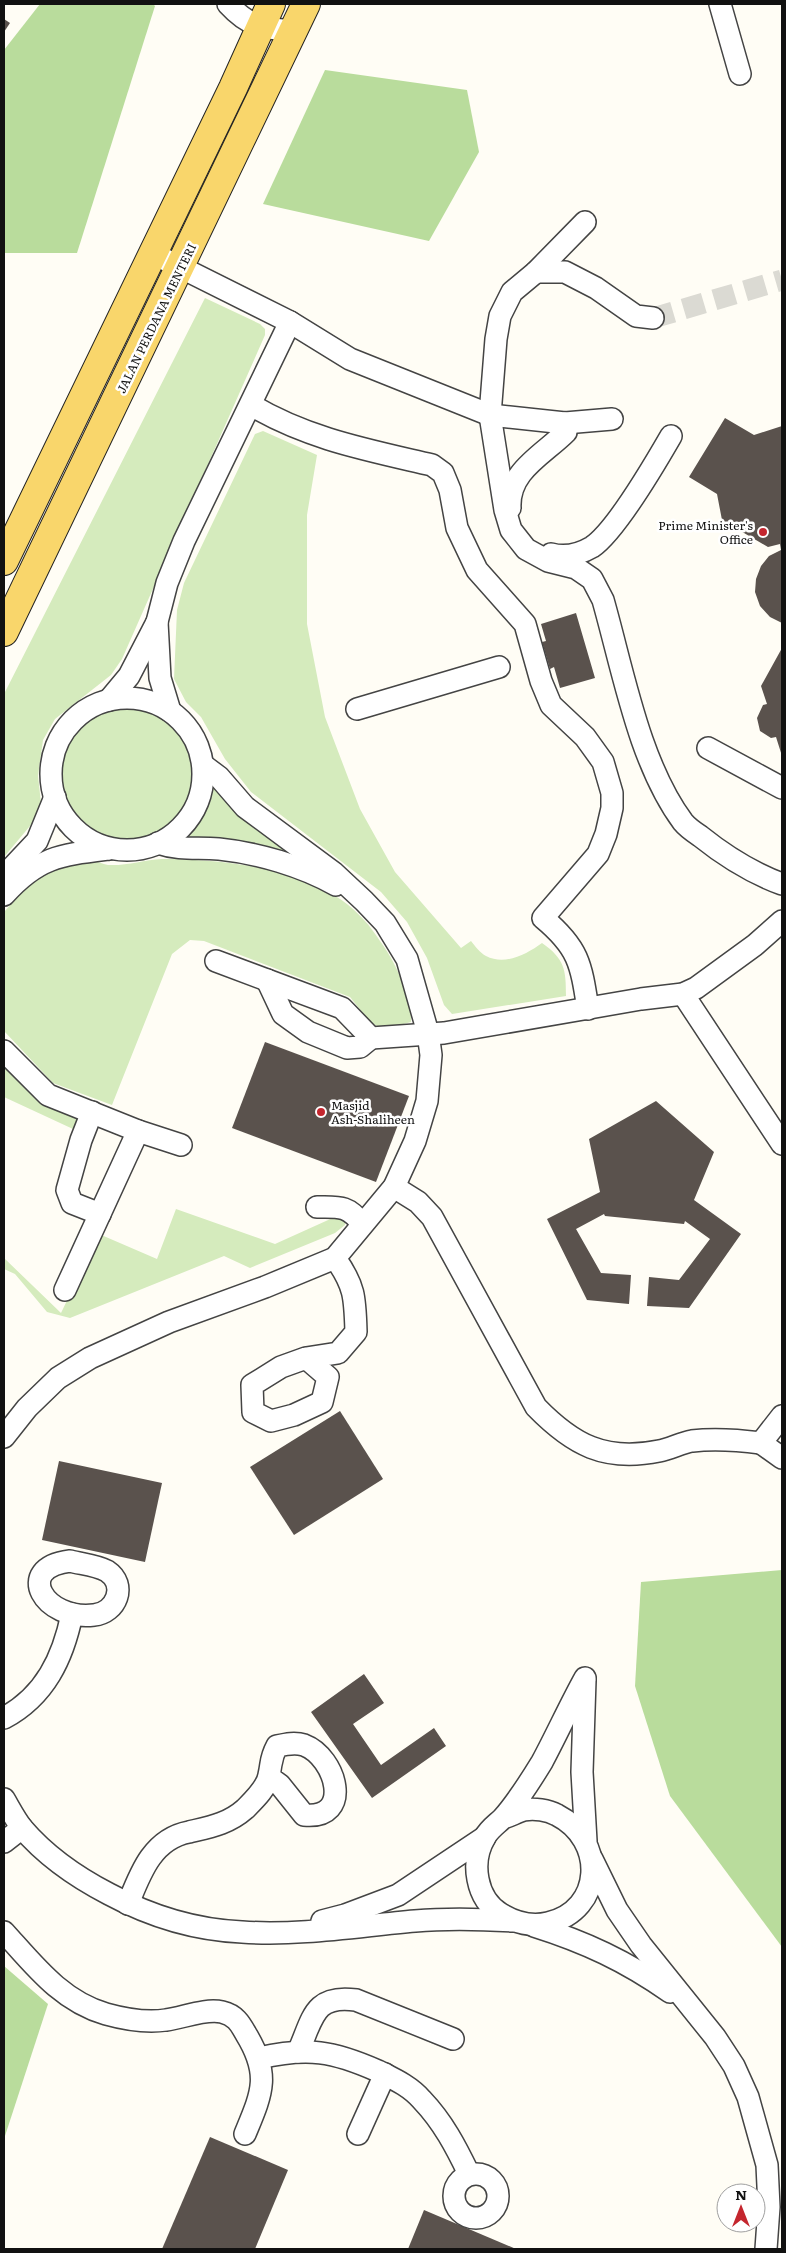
<svg xmlns="http://www.w3.org/2000/svg" width="786" height="2253" viewBox="0 0 786 2253" font-family="Literata,serif">
<rect width="100%" height="100%" fill="#fffdf5"/>
<!-- green -->
<g fill="#d5ebbd">
<path d="M205 298 260 324 265 329V335L122 659 111 675 55 719 43 740 38 776 41 803 35 820 4 857V694Z"/>
<path d="M263 431 317 455 307 515V624L325 717 360 809 395 872 461 948 471 941C475 946 480 953 486 956 505 966 527 954 542 943 565 959 566 970 566 996L452 1014 444 1005 427 958 407 922 381 892 251 792 225 759 201 717 186 702 174 679 177 610 184 583 255 434Z"/>
<circle cx="127" cy="774" r="65"/>
<path d="M213 781 302 860 182 840C199 822 208 806 213 781Z"/>
<path d="M90 859C96 861 103 864 108 865 126 866 144 860 162 859 225 859 319 868 364 920 370 926 375 934 380 941 395 961 412 997 411 1022L396 1026H377L370 1022 350 997 204 941 190 940 172 954 112 1105 53 1083 4 1031V912L29 884 50 868Z"/>
<path d="M4 1065 20 1083 48 1106 80 1119 79 1127 73 1129 4 1097Z"/>
<path d="M176 1209 275 1244 337 1216 345 1220V1225L335 1233 250 1268 224 1256 70 1318 47 1312 15 1274 4 1269V1258L61 1313 99 1234 157 1259Z"/>
</g>
<!-- forest -->
<g fill="#b9dc9c">
<path d="M40 4H153L155 6 77 253H4V50Z"/>
<path d="M325 70 467 90 479 152 429 241 263 204Z"/>
<path d="M782 1570V1947L670 1796 635 1686 641 1582Z"/>
<path d="M4 1966 48 2004 4 2139Z"/>
</g>
<!-- building -->
<g fill="#5a524d">
<path d="M4 19 10 23 4 32Z"/>
<path d="M725 418 754 435 782 426V623L770 617 760 606 755 592 756 579 761 566 769 556 781 550 780 544 768 547 722 520 717 494 689 477Z"/>
<path d="M576 613 595 678 560 688 554 667 550 669 542 642 546 641 541 624Z"/>
<path d="M782 648V756L776 737 771 738 760 731 757 718 763 705 767 704 761 686Z"/>
<path d="M265 1042 409 1096 376 1182 232 1128Z"/>
<path d="M656 1101 714 1152 694 1200 741 1234 689 1308 647 1306 649 1277 679 1280 710 1239 685 1221 684 1224 605 1216 604 1214 576 1229 601 1273 631 1275 629 1304 587 1300 547 1219 600 1192 589 1139Z"/>
<path d="M340 1411 383 1479 294 1535 250 1467Z"/>
<path d="M59 1461 162 1483 145 1562 42 1540Z"/>
<path d="M364 1674 384 1703 353 1724 381 1765 434 1728 446 1746 372 1798 311 1712Z"/>
<path d="M210 2137 288 2170 255 2249H162Z"/>
<path d="M424 2210 516 2249H408Z"/>
</g>
<g fill="none" stroke-linecap="round" stroke-linejoin="round">
<!-- minor-tunnel -->
<path stroke="#dbdad3" stroke-width="21" stroke-dasharray="21 11" stroke-linecap="butt" d="M653 318 782 280"/>
<!-- minor casing -->
<g stroke="#444" stroke-width="24">
<g id="minor">
<path d="M228 4C249 27 263 28 292 31"/>
<path d="M720 4 740 74"/>
<path d="M585 222 536 272 512 292 500 316 496 339 490 415 505 510 511 530 526 549 548 561 576 568 592 579 603 600C623 670 639 763 683 822 687 827 694 832 700 836 725 856 752 873 782 884"/>
<path d="M152 253 290 322 350 359 490 415 565 423 612 419"/>
<path d="M536 272H565L596 288 636 316 653 318"/>
<path d="M251 405C308 439 368 450 432 465L443 473 450 490 457 528 477 570 525 624 541 681 551 705 585 737 603 762 612 793V808L606 834 598 854 543 918C579 948 581 964 588 1009"/>
<path d="M510 508C508 471 543 455 566 432L565 423"/>
<path d="M551 554C566 558 580 554 592 547 616 531 656 462 671 436"/>
<path d="M157 622 160 678 170 711"/>
<circle cx="127" cy="774" r="76"/>
<path d="M109 700 129 676 157 622 167 583 184 541 290 322"/>
<path d="M357 709 499 667"/>
<path d="M708 748 782 788"/>
<path d="M158 843C182 851 196 847 219 849 258 853 302 866 336 885"/>
<path d="M4 876 37 841 55 797"/>
<path d="M4 895C38 857 60 855 109 849"/>
<path d="M216 961 342 1008 371 1038 444 1033 641 999 683 994 696 988 755 945 782 921"/>
<path d="M267 980 283 1014 308 1032 347 1048 360 1047 371 1038"/>
<path d="M683 994 782 1144"/>
<path d="M4 1051 48 1095 138 1131 181 1145"/>
<path d="M92 1112 81 1140 67 1190 72 1203 100 1214"/>
<path d="M394 1187 418 1202 432 1217 536 1407C573 1445 605 1462 659 1451 670 1449 681 1443 692 1441 716 1438 738 1440 761 1443L782 1416"/>
<path d="M317 1207C339 1207 348 1205 362 1224"/>
<path d="M65 1290 138 1131"/>
<path d="M306 1358 328 1377 322 1402 294 1415 271 1421 253 1412 252 1385 281 1367 306 1358 338 1353 356 1332C355 1298 355 1286 335 1258"/>
<path d="M4 1437 27 1408 58 1378 90 1358 169 1322 265 1287 335 1258 394 1187 415 1141 427 1101 431 1055 428 1033 407 959 385 923 364 901 334 873 245 807 219 777 203 765"/>
<path d="M761 1443 782 1458"/>
<path d="M70 1561C81 1564 96 1565 107 1571 128 1585 116 1613 94 1615 44 1621 13 1568 70 1561Z"/>
<path d="M585 1680 582 1772 586 1841"/>
<path d="M4 1718C45 1696 63 1658 72 1614"/>
<path d="M4 1799C10 1809 15 1819 22 1828 45 1855 78 1878 109 1894 150 1916 195 1930 242 1932 300 1936 358 1926 415 1921 448 1918 481 1919 513 1921"/>
<path d="M503 1818C510 1816 517 1812 524 1810 534 1808 548 1810 557 1815 606 1840 604 1910 548 1923 531 1927 516 1923 501 1914 476 1899 470 1862 485 1837 489 1829 497 1824 503 1818 517 1802 531 1780 542 1762 557 1734 570 1705 585 1678"/>
<path d="M4 1842 22 1828"/>
<path d="M592 1859 617 1910 641 1945 715 2037 734 2066 748 2097 767 2165 769 2207 766 2249"/>
<path d="M128 1904C140 1874 152 1839 189 1832 210 1827 228 1824 245 1809 254 1800 267 1788 269 1775 272 1762 270 1759 277 1746 286 1744 295 1742 304 1745 336 1757 354 1820 304 1815L280 1785 269 1777"/>
<path d="M322 1921 345 1915 398 1895 485 1837"/>
<path d="M534 1926C585 1942 626 1961 670 1992"/>
<path d="M4 1932C34 1965 61 2001 106 2014 124 2019 146 2023 166 2020 183 2018 205 2008 222 2012 235 2015 240 2023 246 2034 271 2075 262 2093 245 2134"/>
<path d="M298 2052C313 2019 313 1994 356 2000L453 2039"/>
<path d="M259 2058C308 2047 333 2051 378 2071 394 2079 410 2086 422 2100 443 2122 456 2147 469 2174"/>
<path d="M358 2134 385 2074"/>
<circle cx="476" cy="2196" r="22"/>
</g>
</g>
<!-- major casing -->
<g stroke="#222" stroke-width="30">
<g id="major">
<path d="M4 561 233 88 271 4"/>
<path d="M4 632 306 4"/>
</g>
</g>
<!-- minor -->
<use href="#minor" stroke="#fff" stroke-width="21"/>
<!-- major -->
<use href="#major" stroke="#f9d66b" stroke-width="28"/>
</g>
<!-- markers -->
<g fill="#c4262e" stroke="#fff" stroke-width="2">
<circle cx="763" cy="532" r="5"/>
<circle cx="321" cy="1112" r="5"/>
</g>
<g text-anchor="middle" dominant-baseline="central" stroke-width="5" stroke-linejoin="round" paint-order="stroke">
<!-- street labels -->
<g font-size="12" fill="#111" stroke="#fff">
<text transform="translate(156 318) rotate(-64)">JALAN PERDANA MENTERI</text>
</g>
<!-- poi labels -->
<g font-size="12" fill="#111" stroke="#fff" text-anchor="end">
<text x="753" y="525">Prime Minister's<tspan x="753" dy="14">Office</tspan></text>
<text x="331" y="1105" text-anchor="start">Masjid<tspan x="331" dy="14">Ash-Shaliheen</tspan></text>
</g>
</g>
<!-- border -->
<rect width="786" height="2253" fill="none" stroke="#111111" stroke-width="10"/>
<!-- north arrow -->
<g transform="translate(741 2208)"><circle r="24" fill="#ffffff" stroke="#a0a0a0"/>
<path d="M0-4L9 19L0 12L-9 19Z" fill="#c4262e"/>
<text y="-8" font-size="14" font-weight="bold" text-anchor="middle" fill="#111111">N</text>
</g>
</svg>
